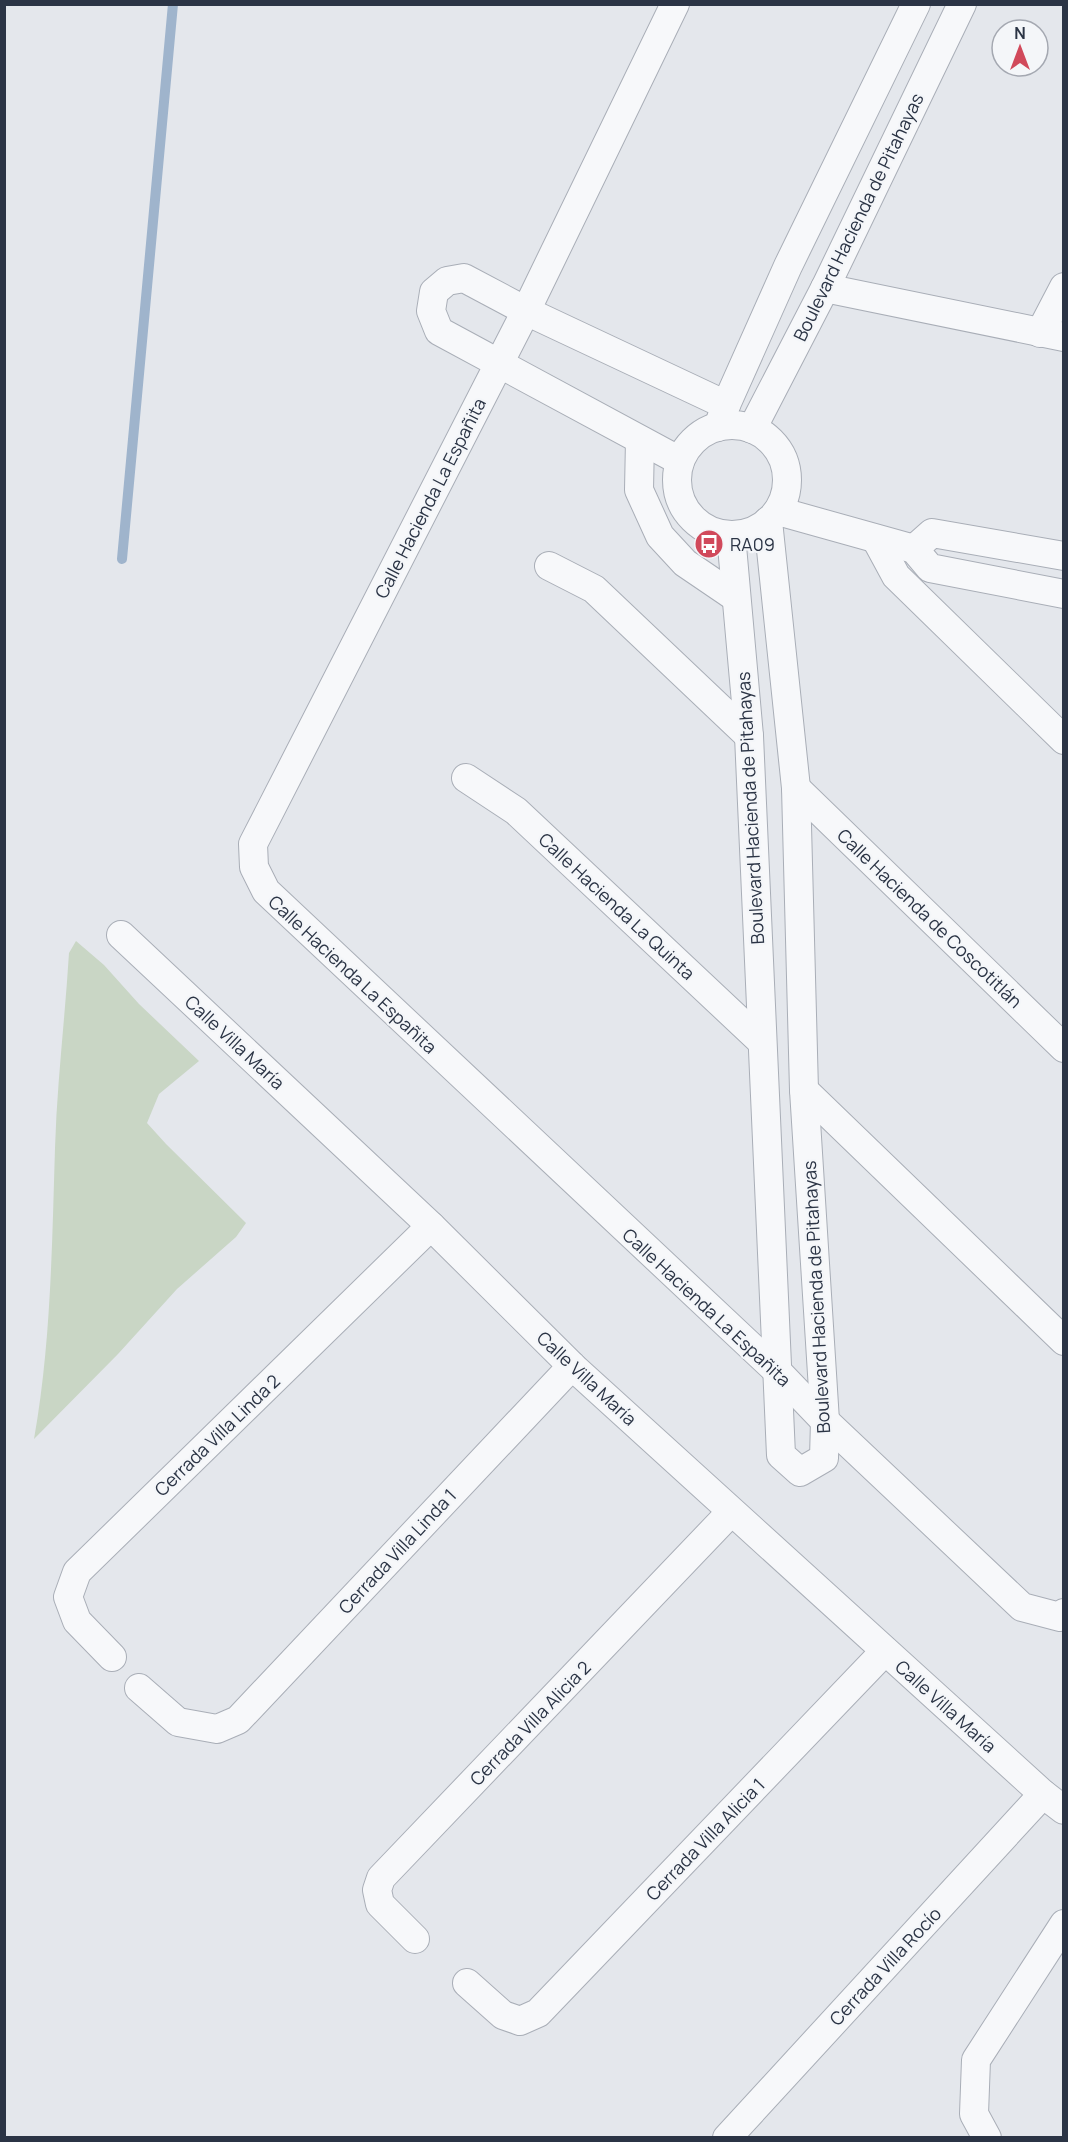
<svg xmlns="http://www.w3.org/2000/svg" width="1068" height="2142" viewBox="0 0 1068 2142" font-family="Manrope,sans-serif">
<rect width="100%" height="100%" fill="#e4e7ec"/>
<!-- green -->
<path fill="#c9d6c5" d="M76 941 104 965 139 1004 199 1061 159 1094 147 1123 166 1144 246 1223 236 1237 177 1289 118 1354 34 1439C51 1344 52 1245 55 1148 57 1083 65 1018 69 953Z"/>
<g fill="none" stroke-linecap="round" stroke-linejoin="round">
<!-- stream -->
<path stroke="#9fb4cc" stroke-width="10" d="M122 559 173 4"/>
<!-- street casing -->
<g stroke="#a9aeb7" stroke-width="30">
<g id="street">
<path d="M675 4 526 311 253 844 254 867 266 891 777 1371 825 1421 1022 1607 1060 1617 1064 1613"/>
<path d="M825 288 1064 337"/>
<path d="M1040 333 1064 287"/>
<circle cx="732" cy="480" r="55"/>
<path d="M718 427 726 405 788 266 916 4"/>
<path d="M752 429 825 288 962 4"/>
<path d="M640 440 639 490 660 536 685 563 735 597"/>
<path d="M680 461 439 331 431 311 434 292 447 281 464 278 526 311 726 405"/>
<path d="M778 511 914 549 930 568 1064 594"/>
<path d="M731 535 749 736 781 1455 800 1472 824 1458 825 1421 804 1090 796 788 768 521"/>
<path d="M876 539 896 576 1064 740"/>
<path d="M914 549 932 533 1064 556"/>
<path d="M549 566 594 589 749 736"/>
<path d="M466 778 516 811 762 1042"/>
<path d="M796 788 1064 1048"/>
<path d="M121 935 431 1226 572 1366 1043 1794 1064 1810"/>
<path d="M804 1090 1064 1341"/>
<path d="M112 1657 77 1621 68 1597 77 1572 431 1226"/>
<path d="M139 1688 178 1722 217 1729 238 1720 572 1366"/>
<path d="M415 1939 380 1904 377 1890 381 1878 731 1512"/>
<path d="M467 1983 503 2015 520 2021 538 2013 885 1651"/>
<path d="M727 2138 1043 1794"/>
<path d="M987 2138 974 2114 976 2060 1064 1924"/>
</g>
</g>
<!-- street -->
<use href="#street" stroke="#f7f8fa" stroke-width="28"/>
</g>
<!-- icons -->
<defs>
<g id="bus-disc" transform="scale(1.5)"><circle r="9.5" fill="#d1495b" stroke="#f4f6f9"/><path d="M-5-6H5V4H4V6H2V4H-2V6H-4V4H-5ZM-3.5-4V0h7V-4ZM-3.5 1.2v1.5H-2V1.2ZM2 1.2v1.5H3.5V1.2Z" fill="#fff"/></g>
</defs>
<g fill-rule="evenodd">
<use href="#bus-disc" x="709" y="544"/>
</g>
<g text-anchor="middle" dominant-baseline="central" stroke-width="4.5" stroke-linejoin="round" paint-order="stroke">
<!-- street labels -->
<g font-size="18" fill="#2b3445" stroke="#f4f6f9">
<text transform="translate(858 217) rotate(-64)">Boulevard Hacienda de Pitahayas</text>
<text transform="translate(430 498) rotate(-63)">Calle Hacienda La Españita</text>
<text transform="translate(750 808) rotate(-93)">Boulevard Hacienda de Pitahayas</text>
<text transform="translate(617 906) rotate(43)">Calle Hacienda La Quinta</text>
<text transform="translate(930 918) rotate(44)">Calle Hacienda de Coscotitlán</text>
<text transform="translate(353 974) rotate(43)">Calle Hacienda La Españita</text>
<text transform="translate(235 1042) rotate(43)">Calle Villa María</text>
<text transform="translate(816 1297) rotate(-93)">Boulevard Hacienda de Pitahayas</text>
<text transform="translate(707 1307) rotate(43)">Calle Hacienda La Españita</text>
<text transform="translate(587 1378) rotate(43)">Calle Villa María</text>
<text transform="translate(217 1435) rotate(-44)">Cerrada Villa Linda 2</text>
<text transform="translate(397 1551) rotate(-47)">Cerrada Villa Linda 1</text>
<text transform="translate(946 1706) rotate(42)">Calle Villa María</text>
<text transform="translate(530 1723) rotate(-46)">Cerrada Villa Alicia 2</text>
<text transform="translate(705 1839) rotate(-46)">Cerrada Villa Alicia 1</text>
<text transform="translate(885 1966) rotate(-47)">Cerrada Villa Rocío</text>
</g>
<!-- poi labels -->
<g font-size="18" fill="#2b3445" stroke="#f4f6f9" text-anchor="start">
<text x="730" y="544">RA09</text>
</g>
</g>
<!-- border -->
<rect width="1068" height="2142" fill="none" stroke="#2b3445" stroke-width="12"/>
<!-- north arrow -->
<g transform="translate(1020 48)"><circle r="28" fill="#f4f6f9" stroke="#a4a8b1" stroke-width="1.5"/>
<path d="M0-4.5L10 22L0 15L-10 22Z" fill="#d1495b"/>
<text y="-9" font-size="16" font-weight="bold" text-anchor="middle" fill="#2b3445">N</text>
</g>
</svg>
